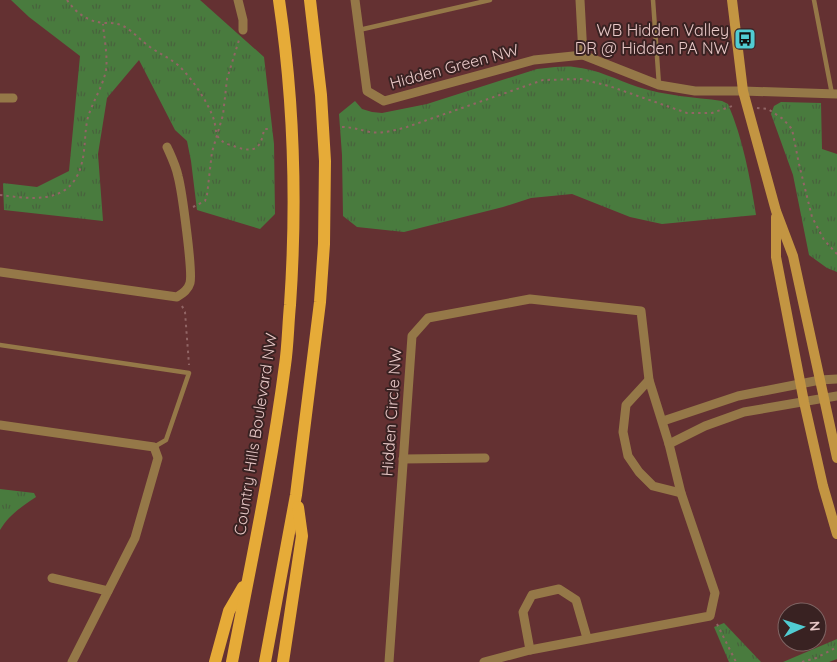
<svg xmlns="http://www.w3.org/2000/svg" width="837" height="662" viewBox="0 0 837 662" font-family="Quicksand,sans-serif">
<defs>
<pattern id="park-tufts" width="24" height="20" patternUnits="userSpaceOnUse" patternTransform="scale(1.25)"><rect width="24" height="20" fill="#497b3e"/><path d="M3 7l-1-3M5 7V3M7 7l1-3M15 17l-1-3M17 17v-4M19 17l1-3" fill="none" stroke="#48623d"/></pattern>
</defs>
<rect width="100%" height="100%" fill="#643132"/>
<!-- park -->
<g fill="url(#park-tufts)">
<path d="M11 0H200L264 57 274 144 275 214 260 229 197 210 191 161 187 141 175 130 139 60 107 98 98 154 103 221 4 210 3 183 37 187 69 171 80 56 29 17Z"/>
<path d="M555 67C561 67 568 66 574 67 597 69 617 80 638 87 666 96 694 97 722 101L728 104C743 139 750 177 756 215L662 224 630 217 572 194 531 198 503 207 404 232 357 227 343 216 342 155 339 114 355 101 362 109 372 112 382 113 427 104 537 69Z"/>
<path d="M781 102 821 103 822 149 837 154V272L827 268 809 255 793 175 771 114 774 106Z"/>
<path d="M0 489 34 493 36 497C21 507 9 515 0 530Z"/>
<path d="M724 623 761 662H729L714 627Z"/>
<path d="M837 639V659L829 662H783Z"/>
</g>
<g fill="none" stroke-linecap="round" stroke-linejoin="round">
<!-- path -->
<g stroke="#916565" stroke-width="2" stroke-dasharray="2.5 4" stroke-linecap="butt">
<path d="M67 0C76 13 88 22 105 23 111 23 117 23 123 26 133 31 141 41 150 47 160 54 170 58 179 66 192 78 209 104 214 120 216 127 215 137 222 141 225 144 232 145 236 147 255 153 261 149 264 129H270"/>
<path d="M757 108 768 109 783 119 792 129 799 164 812 217 824 240 837 254"/>
<path d="M342 127C353 127 360 130 370 132 382 134 395 130 407 127L543 80 581 79 609 86 687 113H712L735 105"/>
<path d="M0 195C31 199 70 205 81 166 86 150 84 133 88 117 93 101 103 86 106 70 108 56 104 38 103 24"/>
<path d="M193 207 205 201 207 195 212 152 223 115 227 79 239 40"/>
<path d="M182 306 185 312 189 365"/>
<path d="M717 624 736 662"/>
<path d="M802 662 816 658 837 647"/>
</g>
<!-- lane -->
<g stroke="#957848" stroke-width="4.5">
<path d="M653 0 659 85"/>
<path d="M814 0 832 94"/>
<path d="M359 30 490 0"/>
<path d="M0 345 189 373 166 440 154 447"/>
</g>
<!-- street -->
<g stroke="#957848" stroke-width="9">
<path d="M238 0 243 20V30"/>
<path d="M355 0 367 91 384 101 534 60 583 55 659 85 695 91H743L837 94"/>
<path d="M580 0 583 55"/>
<path d="M0 98H13"/>
<path d="M0 272 177 297C183 293 188 290 190 283 193 272 182 191 178 176 176 166 171 156 167 147"/>
<path d="M649 380 626 405 623 432 628 456 639 472 653 486 681 493"/>
<path d="M663 421 738 396 820 380 837 379"/>
<path d="M0 425 154 447 158 458 135 538 72 662"/>
<path d="M669 444 705 426 744 412 837 396"/>
<path d="M403 459 485 458"/>
<path d="M52 578 108 591"/>
<path d="M530 650 523 612 532 595 559 589 576 600 587 638"/>
<path d="M389 662 412 336 428 318 530 299 641 311 649 380 669 444 681 493 715 593 710 616 530 650 484 662"/>
</g>
<!-- secondary -->
<g stroke="#c39542" stroke-width="10">
<path d="M732 0 743 91 776 211 793 256 837 458"/>
<path d="M776 217V257L804 402 823 486 837 534"/>
</g>
<!-- primary -->
<g stroke="#e6ab38" stroke-width="12">
<path d="M215 662 229 611 243 587"/>
<path d="M232 662C251 563 272 465 285 365 288 345 288 325 290 305 297 203 294 101 279 0"/>
<path d="M265 662 296 495 320 302 324 244 325 161 321 95 310 0"/>
<path d="M283 662 302 536 298 507"/>
</g>
</g>
<!-- icons -->
<defs>
<g id="bus-square" transform="scale(1.125)"><rect x="-9" y="-9" width="18" height="18" rx="4" fill="#51ccd2" stroke="#392222"/><path d="M-5-6H5V4H4V6H2V4H-2V6H-4V4H-5ZM-3.5-4V0h7V-4ZM-3.5 1.2v1.5H-2V1.2ZM2 1.2v1.5H3.5V1.2Z" fill="#111"/></g>
</defs>
<g fill-rule="evenodd">
<use href="#bus-square" x="745" y="39"/>
</g>
<g text-anchor="middle" dominant-baseline="central" stroke-width="4" stroke-linejoin="round" paint-order="stroke">
<!-- poi labels -->
<g font-size="16" fill="#e9c9c8" stroke="#392222" text-anchor="end">
<text x="729" y="30">WB Hidden Valley<tspan x="729" dy="18">DR @ Hidden PA NW</tspan></text>
</g>
<!-- street labels -->
<g font-size="16" fill="#e9c9c8" stroke="#392222">
<text transform="translate(454 66) rotate(-15)">Hidden Green NW</text>
<text transform="translate(391 412) rotate(-86)">Hidden Circle NW</text>
<text transform="translate(255 434) rotate(-81)">Country Hills Boulevard NW</text>
</g>
</g>
<!-- north arrow -->
<g transform="translate(802 627) rotate(86)"><circle r="24" fill="#392222" stroke="#7f6564"/>
<path d="M0-4L9 19L0 12L-9 19Z" fill="#51ccd2"/>
<text y="-8" font-size="14" font-weight="bold" text-anchor="middle" fill="#e9c9c8">N</text>
</g>
</svg>
